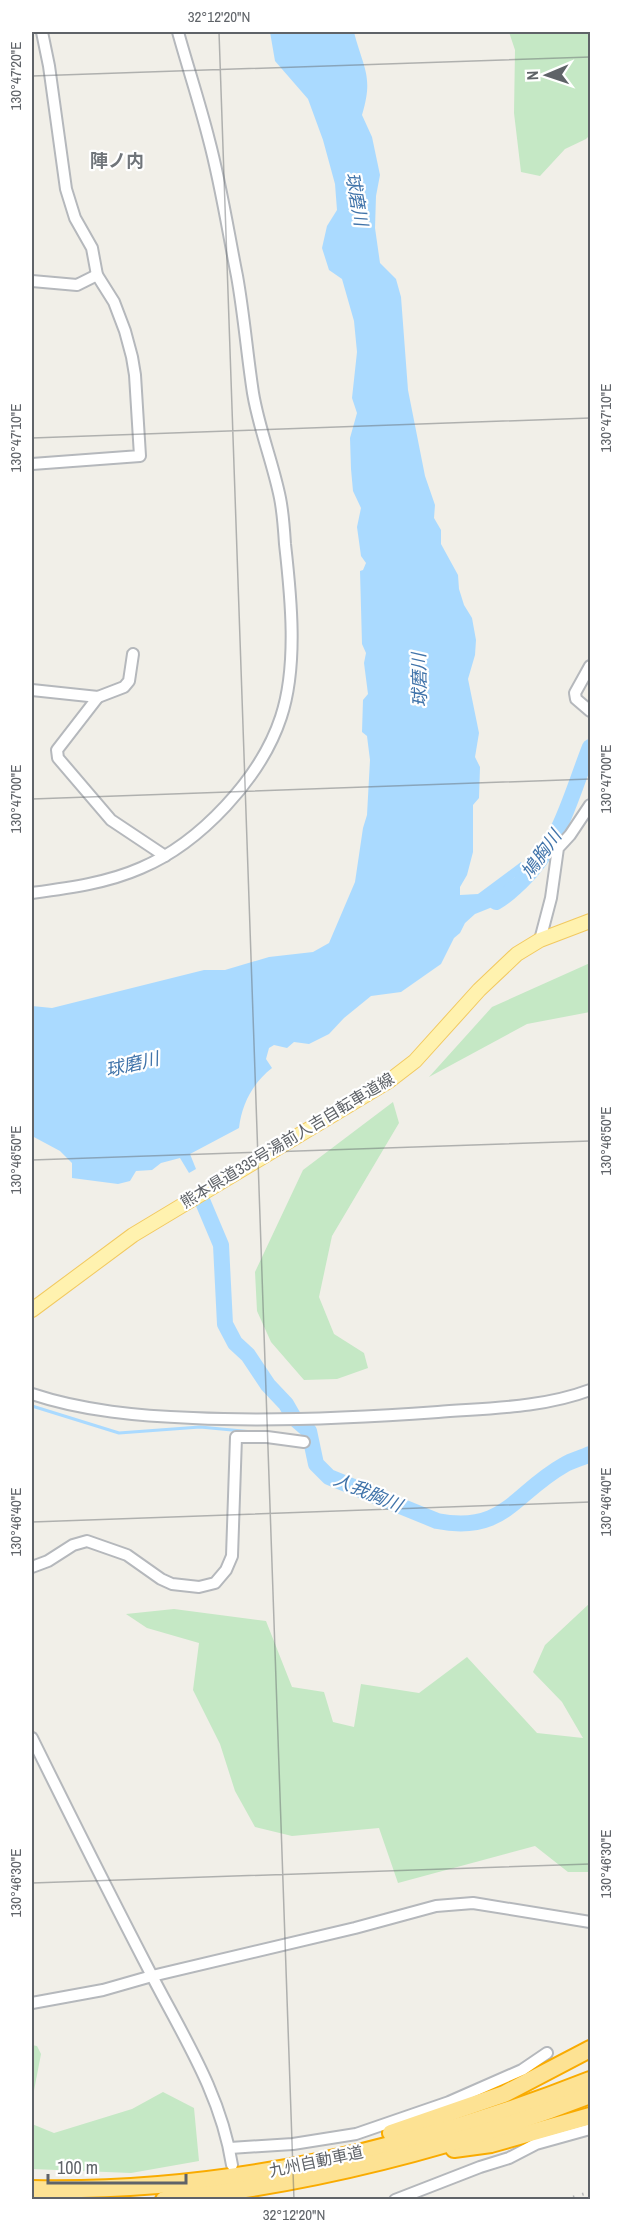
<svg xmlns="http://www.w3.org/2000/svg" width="622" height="2231" viewBox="0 0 622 2231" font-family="'Archivo Narrow','Noto Sans JP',sans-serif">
<rect width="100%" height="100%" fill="#f1efe8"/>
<!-- green -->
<g fill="#c5e8c5">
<path d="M509 32H590V135L586 139 565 149 540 176 521 172 514 113 515 50Z"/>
<path d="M590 963V1012L527 1024 429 1077 492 1007Z"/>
<path d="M393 1102 399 1123 332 1236 319 1297 334 1334 364 1353 368 1368 337 1379 304 1380 271 1342 257 1311 255 1272 303 1170Z"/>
<path d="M590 1603V1872H568L535 1846 398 1883 379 1828 292 1836 255 1827 235 1791 220 1744 193 1690 199 1643 147 1628 126 1614 174 1609 266 1621 292 1687 324 1692 333 1722 354 1727 361 1684 419 1693 467 1657 537 1733 583 1738 562 1702 533 1672 545 1645Z"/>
<path d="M32 2045 37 2046 41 2054 32 2101Z"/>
<path d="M163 2092 194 2108 199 2161 131 2173 32 2169V2124L54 2133 132 2109Z"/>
</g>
<!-- water -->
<path fill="#aadaff" d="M270 32H354C363 68 374 76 362 115L372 137 380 175 376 196 375 228 380 263 396 279 401 297 408 390 425 476 435 505 434 518 441 530V544L458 575 459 589 464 605 472 618 476 640 475 655 468 679 479 733 475 757 480 767 479 798 473 805V852L467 875 460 887V895L478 894 521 862 532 880 515 877 508 884 514 891 490 908 475 914 465 923 460 933 454 938 441 964 401 992 371 996 344 1018 329 1034 309 1044 294 1042 287 1048 274 1045 269 1048 266 1059 272 1068C253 1083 242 1103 239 1128L190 1154 196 1169 189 1173 180 1158 161 1163 152 1170 136 1171 130 1181 118 1184 72 1178V1163L60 1151 32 1136V1006L52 1008 204 970H225L269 957 313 952 329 943 355 882 363 828 367 815 370 760 367 736 362 732 363 700 368 694 364 663 366 653 362 644 360 571 363 570 366 563 361 556 357 527 361 508 353 491 351 469 350 438 357 413 352 398 357 352 354 321 342 279 329 270 322 248 327 226 337 210 335 184 323 140 308 99 275 61Z"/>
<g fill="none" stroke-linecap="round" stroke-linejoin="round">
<!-- stream -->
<g stroke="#aadaff" stroke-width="3">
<path d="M32 1406 119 1433 200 1427 253 1432"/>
<path d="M272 1433 311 1438"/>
</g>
<!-- river -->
<g stroke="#aadaff" stroke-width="16">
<path d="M496 902C506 897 513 889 521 882 560 845 571 795 590 747"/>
<path d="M202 1200 221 1245 225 1324 235 1343 248 1355 268 1385 286 1404 294 1418 309 1431 316 1464 329 1477 437 1521C505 1534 514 1493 564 1465 572 1460 582 1458 590 1454"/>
</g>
<!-- minor casing -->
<g stroke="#b5b8bc" stroke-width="14">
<g id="minor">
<path d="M32 281 77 285 97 275"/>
<path d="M32 464 140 456 135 375 132 357 125 331 114 302 97 275 92 248 75 218 66 189 49 66 42 32"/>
<path d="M590 666 575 693 576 699 590 711"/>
<path d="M32 690 98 697 124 687 129 681 133 654"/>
<path d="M98 697 57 750 58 758 111 820 165 856"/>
<path d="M32 893C69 888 107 883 141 868 200 843 261 778 281 717 298 666 291 597 285 544 284 528 283 513 280 498 273 463 259 429 253 393 247 354 244 315 237 276 228 231 221 185 209 140 200 104 188 68 178 32"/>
<path d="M540 940 551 898 558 848 570 835 590 805"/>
<path d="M32 1394C83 1411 139 1416 193 1418 275 1422 356 1418 438 1412 489 1408 542 1408 590 1390"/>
<path d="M32 1567 48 1561 73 1545 87 1541 127 1555 161 1579 172 1584 199 1587 215 1583 226 1570 232 1556 236 1437H267L304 1442"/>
<path d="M32 1738C71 1817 110 1895 151 1974 183 2036 221 2094 232 2165"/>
<path d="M32 2003 103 1990 152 1976 355 1928 436 1906 473 1903 590 1922"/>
<path d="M230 2148 293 2144 356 2134 449 2102 522 2070 547 2053"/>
<path d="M395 2200 480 2167 509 2158 536 2144 590 2129"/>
</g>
</g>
<!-- major casing -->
<g stroke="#f2c960" stroke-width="16">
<path id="major" d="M32 1310 133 1235 389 1081 415 1061 479 990 517 954 540 940 590 921"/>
</g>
<!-- highway casing -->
<g stroke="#f9ab00" stroke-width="20">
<g id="highway">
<path d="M391 2133 504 2094 590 2049"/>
<path d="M454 2149 491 2144 590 2116"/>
<path d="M32 2189C222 2193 413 2150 590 2080"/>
<path d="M164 2200C310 2184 454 2148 590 2095"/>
</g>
</g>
<!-- minor -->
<use href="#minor" stroke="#fff" stroke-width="10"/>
<!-- major -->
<use href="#major" stroke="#fff2af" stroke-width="14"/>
<!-- highway -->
<use href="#highway" stroke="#fde293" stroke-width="16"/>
<!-- rail -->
<path stroke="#b6b7b8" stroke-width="3" stroke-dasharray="1.5 8" stroke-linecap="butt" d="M564 2200 590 2192"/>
</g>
<!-- ticks -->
<path fill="none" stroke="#5f6368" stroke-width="1.5" stroke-opacity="0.45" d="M219 32 294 2200M32 76 590 57M32 438 590 418M32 799 590 779M32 1160 590 1141M32 1522 590 1502M32 1883 590 1864"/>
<g text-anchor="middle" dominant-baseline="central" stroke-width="4.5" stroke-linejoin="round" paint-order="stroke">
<!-- street labels -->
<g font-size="16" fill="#5f6368" stroke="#fff">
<text transform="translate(287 1140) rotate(-31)">熊本県道335号湯前人吉自転車道線</text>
<text transform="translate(316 2161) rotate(-12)">九州自動車道</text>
</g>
<!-- neighbourhood labels -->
<g font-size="18" font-weight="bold" fill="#70757a" stroke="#fff">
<text x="117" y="160">陣ノ内</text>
</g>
<!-- water labels -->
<g font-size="18" font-style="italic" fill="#4174aa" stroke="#fff">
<text transform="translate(357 199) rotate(80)">球磨川</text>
<text transform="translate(419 680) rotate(-91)">球磨川</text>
<text transform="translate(541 854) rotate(-54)">鳩胸川</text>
<text transform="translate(132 1064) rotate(-13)">球磨川</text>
<text transform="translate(368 1492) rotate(23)">人我胸川</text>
</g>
</g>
<!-- border -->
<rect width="622" height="2231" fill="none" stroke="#ffffff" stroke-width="66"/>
<!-- north arrow -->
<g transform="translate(547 75) rotate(268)" stroke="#ffffff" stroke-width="4.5" paint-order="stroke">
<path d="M0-4.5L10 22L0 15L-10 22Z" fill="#5f6368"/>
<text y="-9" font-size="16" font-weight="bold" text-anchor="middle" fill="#5f6368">N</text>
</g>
<!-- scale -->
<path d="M48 2174v9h138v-9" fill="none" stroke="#5f6368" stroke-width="3"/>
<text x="57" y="2174" font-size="18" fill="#5f6368" stroke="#ffffff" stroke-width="4.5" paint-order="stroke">100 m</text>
<rect x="33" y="33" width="556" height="2165" fill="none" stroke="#5f6368" stroke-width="2"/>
<g font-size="15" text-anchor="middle" fill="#5f6368">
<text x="219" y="22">32°12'20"N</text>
<text transform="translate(16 76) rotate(-90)" y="5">130°47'20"E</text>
<text transform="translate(606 418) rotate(-90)" y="5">130°47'10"E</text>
<text transform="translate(16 438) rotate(-90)" y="5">130°47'10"E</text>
<text transform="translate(606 779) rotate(-90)" y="5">130°47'00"E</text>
<text transform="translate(16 799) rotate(-90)" y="5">130°47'00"E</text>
<text transform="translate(606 1141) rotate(-90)" y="5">130°46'50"E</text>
<text transform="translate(16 1160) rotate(-90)" y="5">130°46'50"E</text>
<text transform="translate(606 1502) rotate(-90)" y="5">130°46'40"E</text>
<text transform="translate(16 1522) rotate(-90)" y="5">130°46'40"E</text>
<text transform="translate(606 1864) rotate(-90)" y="5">130°46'30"E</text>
<text transform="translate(16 1883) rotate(-90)" y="5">130°46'30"E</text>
<text x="294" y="2220">32°12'20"N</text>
</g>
</svg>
